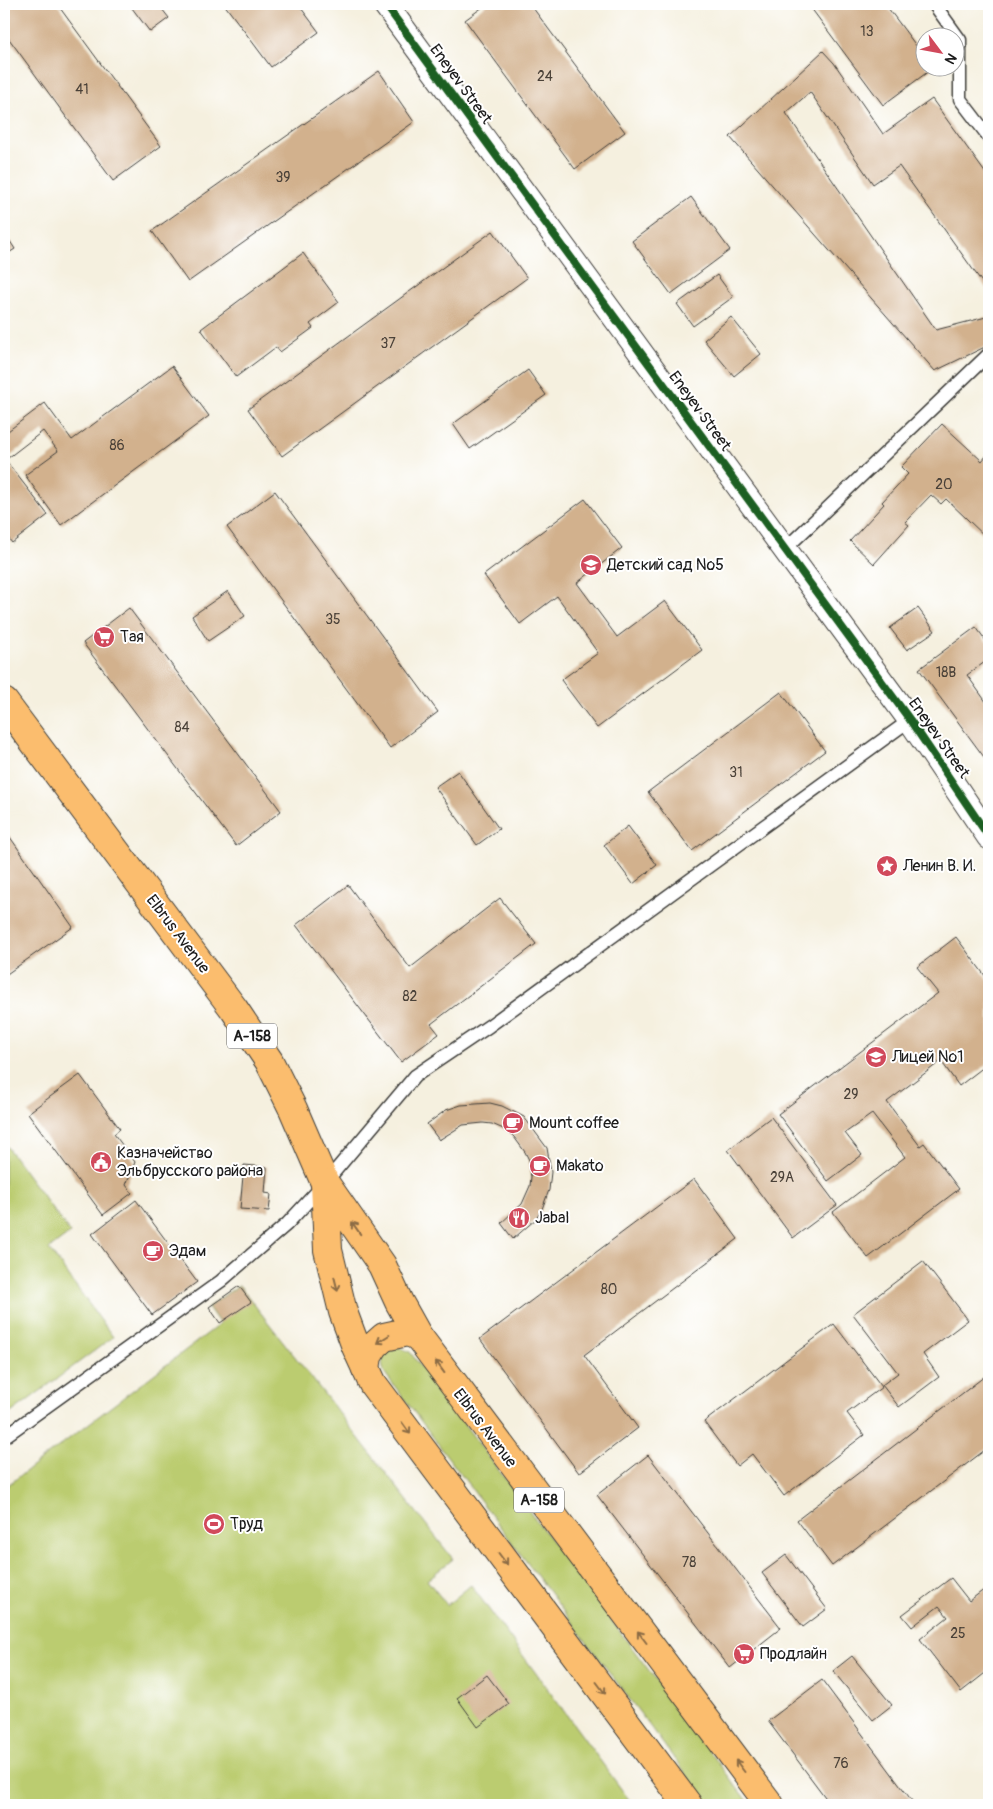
<svg xmlns="http://www.w3.org/2000/svg" width="993" height="1809" viewBox="0 0 993 1809" font-family="Pangolin,sans-serif">
<rect width="100%" height="100%" fill="#fff"/>
<filter id="ink" filterUnits="userSpaceOnUse"><feTurbulence type="fractalNoise" baseFrequency=".02" numOctaves="2"/><feDisplacementMap in="SourceGraphic" scale="10" xChannelSelector="R" yChannelSelector="G"/><feConvolveMatrix kernelMatrix="1 2 1 2 8 2 1 2 1" color-interpolation-filters="sRGB"/></filter>
<filter id="wash" filterUnits="userSpaceOnUse"><feTurbulence type="fractalNoise" baseFrequency=".0096" numOctaves="4" result="noise"/><feDisplacementMap in="SourceGraphic" scale="20" xChannelSelector="R" yChannelSelector="G"/><feGaussianBlur stdDeviation="1.12" result="paint"/><feColorMatrix in="noise" values="0 0 0 0 0 0 0 0 0 0 0 0 0 0 0 0 0 1.4 0 .05"/><feComposite in="paint" operator="in"/></filter>
<g filter="url(#wash)">
<rect width="100%" height="100%" fill="#f5f0df"/>
<!-- green -->
<g fill="#bbcc6f" stroke="#6c7446">
<path d="M4 1143 70 1233 49 1249 113 1337 4 1418Z"/>
<path d="M239 1285 453 1559 427 1580 447 1605 471 1585 633 1805H4V1488L220 1324 208 1307Z"/>
<path d="M399 1347 410 1352 750 1805H709L384 1372C379 1358 386 1349 399 1347Z"/>
</g>
<g id="blocks">
<!-- building -->
<g fill="#d2b18d">
<path d="M4 4H57L161 146 113 181 4 32Z"/>
<path d="M129 4H158L169 18 150 32Z"/>
<path d="M224 4H298L319 32 271 67Z"/>
<path d="M487 4H530L625 132 575 169 465 20Z"/>
<path d="M808 4H885L926 59V68H933L883 105Z"/>
<path d="M823 51 834 63 883 134 932 99 989 178V292L899 166 873 184 810 92 786 113 936 330 986 317 989 331V345L935 371 730 137Z"/>
<path d="M379 71 414 122 188 282 152 231Z"/>
<path d="M691 197 730 250 671 294 632 241Z"/>
<path d="M493 231 527 278 282 456 248 409Z"/>
<path d="M4 232 15 249 4 256Z"/>
<path d="M303 253 339 302 310 324 313 328 280 352 276 347 236 377 201 329Z"/>
<path d="M717 275 733 297 693 326 677 304Z"/>
<path d="M731 317 761 354 734 376 704 340Z"/>
<path d="M172 366 209 416 61 525 25 475 58 451 43 431 4 461V434L45 403 72 440Z"/>
<path d="M528 370 546 395 470 449 453 424Z"/>
<path d="M942 424 982 461 987 455 989 457V540L946 499 941 504 931 495 905 522 909 525 874 564 850 541 884 504 882 502 908 474 901 467Z"/>
<path d="M7 462 48 515 12 543 5 534 4 535V464Z"/>
<path d="M275 491 438 712 390 748 227 527Z"/>
<path d="M585 499 622 548 577 583 617 637 665 601 702 650 597 728 561 680 598 653 557 596 520 624 484 575Z"/>
<path d="M228 591 245 616 208 641 192 616Z"/>
<path d="M129 608 281 811 236 846 83 643Z"/>
<path d="M918 608 935 631 907 650 890 628Z"/>
<path d="M976 627 989 645V659L967 675 989 706V753L984 757 919 669Z"/>
<path d="M781 692 825 751 692 851 648 792Z"/>
<path d="M458 771 499 829 477 845 435 787Z"/>
<path d="M628 826 657 865 633 884 604 845Z"/>
<path d="M5 830 73 927 4 976V831Z"/>
<path d="M348 885 410 968 500 898 536 944 431 1024 439 1034 401 1062 296 925Z"/>
<path d="M956 937 989 981V1063L959 1086 941 1061 887 1102 920 1146 924 1143 959 1189 868 1258 833 1212 905 1157 872 1114 845 1133 862 1155 828 1181 778 1114 938 993 917 967Z"/>
<path d="M80 1075 120 1129 114 1134 135 1162 126 1185 132 1193 103 1215 28 1113Z"/>
<path d="M490 1103 502 1106 524 1117 547 1148 551 1172 549 1190 542 1209 536 1219 513 1239 501 1223 522 1204 530 1186 531 1177 529 1160 525 1152 514 1137 508 1131 492 1124 483 1123 463 1125 439 1140 427 1124 446 1110 461 1105Z"/>
<path d="M771 1117 837 1205 793 1238 728 1150Z"/>
<path d="M244 1165 267 1167 265 1193 271 1194 269 1211 240 1209Z"/>
<path d="M694 1179 738 1239 584 1355 638 1428 579 1473 480 1339Z"/>
<path d="M136 1200 197 1282 152 1315 92 1234Z"/>
<path d="M923 1261 968 1320 923 1354 939 1377 899 1407 882 1385 898 1373 853 1314Z"/>
<path d="M239 1286 251 1302 220 1323 209 1307Z"/>
<path d="M834 1324 882 1387 847 1413 864 1435 784 1496 752 1454 737 1466 704 1422Z"/>
<path d="M989 1373V1447L832 1566 797 1520Z"/>
<path d="M648 1455 781 1628 730 1668 597 1495Z"/>
<path d="M786 1555 827 1609 803 1627 762 1573Z"/>
<path d="M951 1578 969 1601 989 1586V1670L961 1692 920 1639 948 1617 939 1606 912 1627 902 1615Z"/>
<path d="M852 1656 892 1705 873 1720 833 1671Z"/>
<path d="M487 1675 509 1704 478 1727 457 1698Z"/>
<path d="M822 1680 915 1805H831L768 1721Z"/>
</g>
</g>
</g>
<g filter="url(#ink)">
<use href="#blocks" fill-opacity="0" stroke="#3d3c39" stroke-width="1"/>
<g fill="none" stroke-linecap="round" stroke-linejoin="round">
<!-- service casing -->
<g stroke="#3d3c39" stroke-width="15">
<g id="service">
<path d="M934 4 960 40V99L989 137"/>
<path d="M785 549 989 354"/>
<path d="M4 1437 221 1281 287 1224 325 1183 415 1076 489 1026 910 720"/>
</g>
</g>
<!-- minor casing -->
<g stroke="#3d3c39" stroke-width="26">
<path id="minor" d="M385 4 910 720 989 837"/>
</g>
<!-- primary casing -->
<g stroke="#3d3c39" stroke-width="30">
<g id="primary">
<path d="M4 702 234 1009 269 1061 293 1109 325 1183 382 1265 399 1302 418 1336 770 1805"/>
<path d="M325 1183 328 1250 343 1312 356 1347 373 1384 688 1805"/>
<path d="M366 1369 368 1356 375 1345 384 1337 407 1332 418 1336"/>
</g>
</g>
<!-- service -->
<use href="#service" stroke="#fff" stroke-width="12"/>
<!-- minor -->
<use href="#minor" stroke="#fff" stroke-width="24"/>
<!-- primary -->
<use href="#primary" stroke="#fbbd6e" stroke-width="28"/>
<!-- cycleway casing -->
<g stroke="#fff" stroke-width="11">
<path id="cycleway" d="M385 4 910 720 989 837"/>
</g>
<!-- cycleway -->
<use href="#cycleway" stroke="#1b5e20" stroke-width="8"/>
</g>
<!-- one-way arrows -->
<defs><path id="oneway-shaft" d="M-6 0H5M1.5-3L5.5 0L1.5 3" fill="none" stroke-width="1.6" stroke-linecap="round" stroke-linejoin="round" transform="scale(1.25)"/></defs>
<g stroke="#8c6c45">
<use href="#oneway-shaft" transform="translate(356 1228) rotate(-125)"/>
<use href="#oneway-shaft" transform="translate(336 1284) rotate(76)"/>
<use href="#oneway-shaft" transform="translate(383 1339) rotate(148)"/>
<use href="#oneway-shaft" transform="translate(440 1367) rotate(-126)"/>
<use href="#oneway-shaft" transform="translate(406 1428) rotate(54)"/>
<use href="#oneway-shaft" transform="translate(503 1559) rotate(53)"/>
<use href="#oneway-shaft" transform="translate(642 1637) rotate(-127)"/>
<use href="#oneway-shaft" transform="translate(601 1688) rotate(53)"/>
<use href="#oneway-shaft" transform="translate(740 1766) rotate(-127)"/>
</g>
</g>
<!-- icons -->
<defs>
<g id="school-disc" transform="scale(1.125)"><circle r="9.5" fill="#d1495b" stroke="#fff"/><path d="M0-5L7-2L0 1L-7-2ZM-4 1L0 2.5L4 1V4Q0 6-4 4Z" fill="#fff"/></g>
<g id="supermarket-disc" transform="scale(1.125)"><circle r="9.5" fill="#d1495b" stroke="#fff"/><path d="M-6-5.5h2.5l.6 2H6L4.5 2H-2.5L-4.4-4H-6ZM-1.5 3.2a1.3 1.3 0 1 0 .1 0ZM3 3.2a1.3 1.3 0 1 0 .1 0Z" fill="#fff"/></g>
<g id="sight-disc" transform="scale(1.125)"><circle r="9.5" fill="#d1495b" stroke="#fff"/><path d="M0-6L1.8-2.2L6-1.7L2.9 1.2L3.7 5.4L0 3.3L-3.7 5.4L-2.9 1.2L-6-1.7L-1.8-2.2Z" fill="#fff"/></g>
<g id="cafe-disc" transform="scale(1.125)"><circle r="9.5" fill="#d1495b" stroke="#fff"/><path d="M-5.5-4.5H6V0H3Q3 3.5 0 3.5H-2.5Q-5.5 3.5-5.5 0ZM3-3.2v2h1.7v-2ZM-6 4.5H4V6H-6Z" fill="#fff"/></g>
<g id="civic-disc" transform="scale(1.125)"><circle r="9.5" fill="#d1495b" stroke="#fff"/><path d="M-.6-6.5H3V-4.5H.6V-3L4-1V1h2V6H-6V1h2V-1L-.6-3ZM-1.2 2.5V6h2.4V2.5Z" fill="#fff"/></g>
<g id="restaurant-disc" transform="scale(1.125)"><circle r="9.5" fill="#d1495b" stroke="#fff"/><path d="M-5-6h1v4h1v-4h1v4h1v-4h1v5L-1.5 .5V6h-2V.5L-5-1ZM5-6V6H3V1.5H1.5Q1.5-4 5-6Z" fill="#fff"/></g>
<g id="stadium-disc" transform="scale(1.125)"><circle r="9.5" fill="#d1495b" stroke="#fff"/><path d="M0-5a6.5 5 0 1 0 0 10a6.5 5 0 1 0 0-10ZM-3.5-1.8h7v3.6h-7Z" fill="#fff"/></g>
</defs>
<g fill-rule="evenodd">
<use href="#school-disc" x="591" y="565"/>
<use href="#supermarket-disc" x="104" y="637"/>
<use href="#sight-disc" x="887" y="866"/>
<use href="#school-disc" x="876" y="1057"/>
<use href="#cafe-disc" x="513" y="1123"/>
<use href="#civic-disc" x="101" y="1162"/>
<use href="#cafe-disc" x="540" y="1166"/>
<use href="#restaurant-disc" x="519" y="1218"/>
<use href="#cafe-disc" x="153" y="1251"/>
<use href="#stadium-disc" x="214" y="1524"/>
<use href="#supermarket-disc" x="744" y="1654"/>
</g>
<g text-anchor="middle" dominant-baseline="central" stroke-width="4" stroke-linejoin="round" paint-order="stroke">
<!-- number labels -->
<g font-size="14" fill="#4a4138">
<text x="867" y="31">13</text>
<text x="545" y="76">24</text>
<text x="82" y="89">41</text>
<text x="283" y="177">39</text>
<text x="388" y="343">37</text>
<text x="117" y="445">86</text>
<text x="944" y="484">20</text>
<text x="333" y="619">35</text>
<text x="946" y="672">18В</text>
<text x="182" y="727">84</text>
<text x="736" y="772">31</text>
<text x="410" y="996">82</text>
<text x="851" y="1094">29</text>
<text x="782" y="1177">29А</text>
<text x="609" y="1289">80</text>
<text x="689" y="1562">78</text>
<text x="958" y="1633">25</text>
<text x="841" y="1763">76</text>
</g>
<!-- shield labels -->
<g fill="#fff" stroke="#606060" stroke-width="1">
<rect x="227" y="1023.5" width="50" height="25" rx="4"/>
<rect x="514" y="1487.5" width="50" height="25" rx="4"/>
</g>
<g font-size="15" font-weight="bold" fill="#1c1c1c">
<text x="252" y="1036">А-158</text>
<text x="539" y="1500">А-158</text>
</g>
<!-- street labels -->
<g font-size="16" fill="#1c1c1c" stroke="#fff">
<text transform="translate(461 84) rotate(54)">Eneyev Street</text>
<text transform="translate(700 411) rotate(54)">Eneyev Street</text>
<text transform="translate(939 738) rotate(55)">Eneyev Street</text>
<text transform="translate(178 934) rotate(53)">Elbrus Avenue</text>
<text transform="translate(485 1428) rotate(53)">Elbrus Avenue</text>
</g>
<!-- poi labels -->
<g font-size="16" fill="#1c1c1c" stroke="#fff" text-anchor="start">
<text x="607" y="565">Детский сад №5</text>
<text x="120" y="637">Тая</text>
<text x="903" y="866">Ленин В. И.</text>
<text x="892" y="1057">Лицей №1</text>
<text x="529" y="1123">Mount coffee</text>
<text x="117" y="1153">Казначейство<tspan x="117" dy="18">Эльбрусского района</tspan></text>
<text x="556" y="1166">Мakato</text>
<text x="535" y="1218">Jabal</text>
<text x="169" y="1251">Эдам</text>
<text x="230" y="1524">Труд</text>
<text x="760" y="1654">Продлайн</text>
</g>
</g>
<!-- margin -->
<rect width="993" height="1809" fill="none" stroke="#fff" stroke-width="20"/>
<!-- north arrow -->
<g transform="translate(940 52) rotate(122)"><circle r="24" fill="#ffffff" stroke="#a4a4a4"/>
<path d="M0-4L9 19L0 12L-9 19Z" fill="#d1495b"/>
<text y="-8" font-size="14" font-weight="bold" text-anchor="middle" fill="#1c1c1c">N</text>
</g>
</svg>
